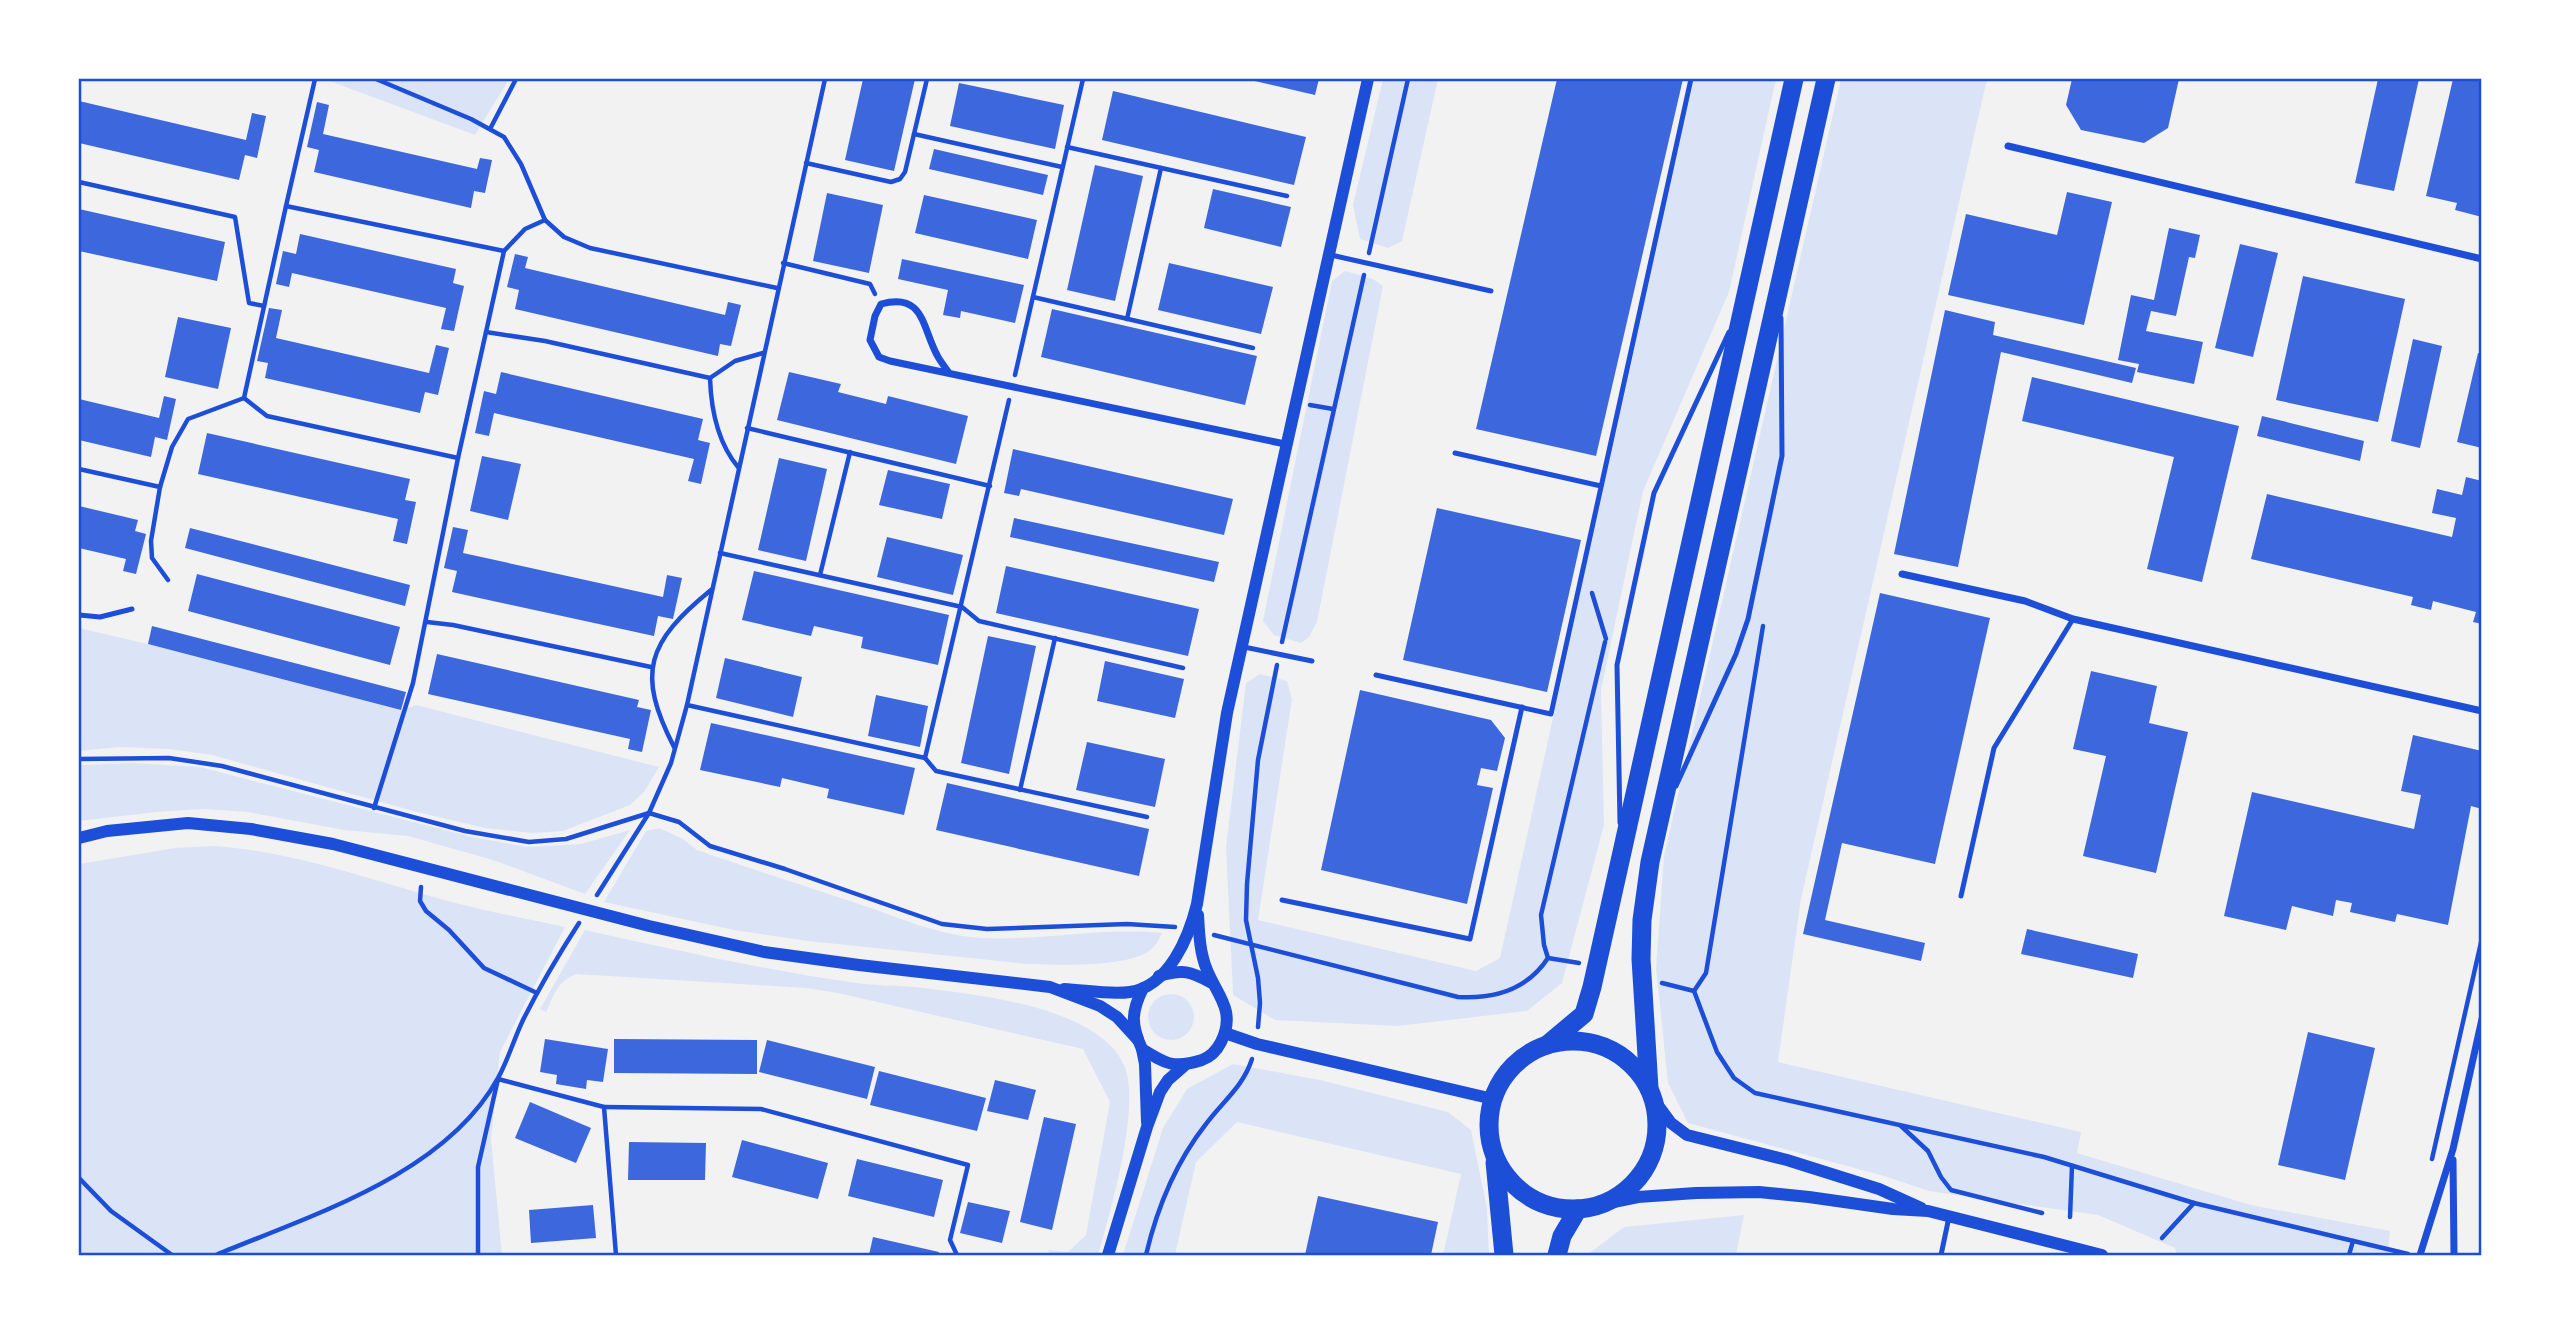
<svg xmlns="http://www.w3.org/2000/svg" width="2561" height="1334" viewBox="0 0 2561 1334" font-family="Barlow,sans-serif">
<rect width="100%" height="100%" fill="#f2f2f2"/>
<!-- green -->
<g fill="#dbe4f7">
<path d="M324 79H509L475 135Z"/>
<path d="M1383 79H1438L1402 241 1388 248 1360 239 1353 205Z"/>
<path d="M1694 79H1776L1729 292 1643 491 1601 690 1604 825 1562 983 1527 1011 1398 1026 1275 1020 1233 995 1226 847 1246 683 1260 674 1287 681 1292 699 1258 920 1476 971 1500 958Z"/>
<path d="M1841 79H1987L1801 899 1778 1062 2081 1132 2077 1153 2251 1205 2390 1231 2388 1255H2177L2175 1248 2098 1215 1929 1191 1884 1176 1688 1123 1668 1083 1656 968 1664 856Z"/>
<path d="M1345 271 1373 279 1383 286 1317 622 1309 637 1301 643 1274 635 1263 621 1332 281Z"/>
<path d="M79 628 148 644 401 710 416 705 659 767 644 792 630 805 563 831 532 833 485 828 417 812 212 755 169 749 120 747 79 751Z"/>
<path d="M133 763 200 767 468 836 527 847 581 844 630 830 585 894 496 861 408 836 344 830 248 812 203 809 156 812 79 821V765Z"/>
<path d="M659 828 683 839 697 850C751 869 805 886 859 904 900 918 938 935 981 938 1042 941 1102 927 1162 933 1158 942 1153 950 1144 954 1117 967 1058 965 1027 964L808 941 734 930 604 902 646 831Z"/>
<path d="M213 846C293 851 368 879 444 900 484 911 525 918 565 927L500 1052 491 1139 502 1255H79V864L175 848Z"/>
<path d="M585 930C675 950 765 970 857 983 876 986 896 985 915 987 958 992 1015 999 1056 1014 1081 1023 1111 1038 1123 1063 1143 1101 1110 1213 1098 1255H1050L1048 1250 1068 1252 1086 1235 1110 1102 1083 1049 838 993 806 988 576 974C557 981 554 996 546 1012L540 1009Z"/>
<circle cx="1171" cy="1017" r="23"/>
<path d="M1233 1064 1320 1080 1448 1112 1471 1130 1487 1209 1489 1255H1443L1461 1174 1237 1122 1196 1162 1175 1255H1123L1163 1128 1187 1089Z"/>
<path d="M1744 1215 1736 1255H1587L1624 1227Z"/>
</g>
<!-- building -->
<g fill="#3d67dc">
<path d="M863 79H915L894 171 845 160Z"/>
<path d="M1246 79H1319L1315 95Z"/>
<path d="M1557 79H1683L1596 456 1476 429Z"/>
<path d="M2072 79H2179L2168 128 2144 143 2081 130 2066 105Z"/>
<path d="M2378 79H2419L2394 191 2355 183Z"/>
<path d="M2453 79H2482V217L2455 210 2457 203 2426 196Z"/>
<path d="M959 83 1064 105 1055 149 950 126Z"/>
<path d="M1113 91 1306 137 1294 185 1102 140Z"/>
<path d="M79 101 246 140 252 113 266 116 257 158 245 155 239 180 79 143Z"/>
<path d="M317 102 329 105 323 134 477 169 480 158 492 160 485 193 474 191 471 208 314 172 319 150 307 147Z"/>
<path d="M934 149 1048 175 1043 195 929 169Z"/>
<path d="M1095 165 1143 176 1115 301 1067 290Z"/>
<path d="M1213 189 1291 207 1281 247 1204 228Z"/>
<path d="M2067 192 2112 202 2084 325 1948 295 1966 214 2057 235Z"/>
<path d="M827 193 883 205 869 273 813 261Z"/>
<path d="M924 195 1037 220 1028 259 915 233Z"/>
<path d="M79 209 225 242 217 281 79 251Z"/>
<path d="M2169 228 2200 235 2195 258 2189 257 2176 316 2151 311 2146 331 2203 342 2194 384 2137 372 2139 364 2118 360 2131 295 2154 300Z"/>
<path d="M300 234 456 269 453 283 464 286 454 331 441 329 446 308 292 273 289 287 276 284 283 251 296 254Z"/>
<path d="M2240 244 2278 253 2253 357 2215 348Z"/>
<path d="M515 254 528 257 525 268 725 315 728 302 741 305 731 346 720 344 718 356 515 309 519 290 507 287Z"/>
<path d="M902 259 1024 285 1015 323 961 311 960 318 943 315 948 290 898 279Z"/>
<path d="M1169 263 1273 287 1261 334 1158 310Z"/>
<path d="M2303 276 2405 299 2378 422 2276 400Z"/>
<path d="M269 308 282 310 276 338 429 373 436 345 449 348 438 395 425 392 420 413 265 378 268 363 257 361Z"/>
<path d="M1052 309 1257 356 1245 405 1041 357Z"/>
<path d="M1945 310 1995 322 1993 335 2136 368 2132 383 2001 352 1958 567 1894 554Z"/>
<path d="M178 317 231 328 218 389 165 377Z"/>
<path d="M2413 339 2442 346 2420 448 2391 441Z"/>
<path d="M2478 353 2482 354V448L2457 442Z"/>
<path d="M501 372 703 419 698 440 710 443 701 484 688 481 694 459 494 413 489 436 475 433 484 391 496 394Z"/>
<path d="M789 372 841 384 838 392 886 404 888 396 968 416 956 464 777 420Z"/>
<path d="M2032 377 2239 426 2202 582 2147 569 2174 457 2022 421Z"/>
<path d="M164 396 176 399 167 440 155 437 151 457 79 440V399L159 418Z"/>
<path d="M2262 416 2364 441 2360 461 2257 436Z"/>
<path d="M207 433 410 479 405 500 416 502 407 544 393 541 398 519 198 474Z"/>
<path d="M1013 449 1233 499 1224 535 1021 489 1019 496 1004 493Z"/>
<path d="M482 456 521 464 508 520 470 511Z"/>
<path d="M779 458 827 469 806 561 758 550Z"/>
<path d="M888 470 950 484 942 519 879 505Z"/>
<path d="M2466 477 2482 481V624L2473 622 2476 612 2433 601 2431 610 2411 605 2413 597 2251 559 2267 494 2452 537 2456 518 2432 513 2437 489 2462 495Z"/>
<path d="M79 506 138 520 135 531 146 534 136 574 123 571 126 559 79 548Z"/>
<path d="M1437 508 1581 540 1547 692 1403 660Z"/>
<path d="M1014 518 1219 562 1214 582 1010 537Z"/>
<path d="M453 527 468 530 463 553 663 597 667 575 682 578 673 619 658 616 654 636 452 592 457 571 444 568Z"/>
<path d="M190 528 410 585 405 606 185 548Z"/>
<path d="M887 537 963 555 953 595 877 577Z"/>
<path d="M1006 566 1199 609 1188 656 996 613Z"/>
<path d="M754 571 949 615 938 665 861 648 863 637 814 626 811 636 742 620Z"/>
<path d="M197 574 400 627 390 665 188 611Z"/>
<path d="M1880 593 1990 618 1935 864 1842 843 1825 920 1925 943 1921 961 1803 934Z"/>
<path d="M152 626 406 692 401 710 148 644Z"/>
<path d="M988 636 1036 646 1009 774 961 763Z"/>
<path d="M437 654 639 700 637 707 651 710 642 752 628 749 630 739 428 694Z"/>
<path d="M725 658 802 677 793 717 716 698Z"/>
<path d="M1105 661 1184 679 1175 718 1097 701Z"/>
<path d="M2091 671 2157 686 2149 723 2188 732 2156 873 2083 856 2106 756 2073 749Z"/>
<path d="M1360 690 1491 720 1505 738 1497 771 1481 768 1477 785 1493 788 1467 904 1321 870Z"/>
<path d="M876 695 928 706 920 747 868 736Z"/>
<path d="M711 723 915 768 904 815 827 798 829 789 782 778 780 787 700 770Z"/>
<path d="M2413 735 2482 751V809L2471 806 2448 925 2397 914 2395 922 2350 912 2352 903 2336 900 2333 916 2292 906 2286 930 2224 916 2252 792 2414 829 2421 795 2401 791Z"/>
<path d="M1087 742 1165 759 1155 807 1076 790Z"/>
<path d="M947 783 1149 829 1139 876 936 830Z"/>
<path d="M2027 929 2138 954 2133 978 2021 954Z"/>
<path d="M2308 1032 2375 1048 2345 1180 2278 1165Z"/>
<path d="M545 1039 608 1049 603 1082 587 1080 586 1089 556 1084 557 1075 540 1072Z"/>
<path d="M614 1039 757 1040V1074L614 1073Z"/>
<path d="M767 1040 875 1067 867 1099 759 1072Z"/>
<path d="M879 1071 986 1098 977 1131 870 1105Z"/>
<path d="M995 1080 1036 1090 1028 1120 987 1111Z"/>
<path d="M530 1102 591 1128 576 1163 515 1138Z"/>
<path d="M1044 1117 1076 1124 1052 1230 1020 1222Z"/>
<path d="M742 1140 828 1163 818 1199 732 1177Z"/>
<path d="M629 1142 706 1143 705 1180H628Z"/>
<path d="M857 1159 943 1180 934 1217 848 1196Z"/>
<path d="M1318 1196 1438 1222 1431 1255H1305Z"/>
<path d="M968 1202 1010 1211 1002 1243 960 1233Z"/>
<path d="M593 1205 596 1238 531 1243 529 1210Z"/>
<path d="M873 1237 939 1252 938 1255H869Z"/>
</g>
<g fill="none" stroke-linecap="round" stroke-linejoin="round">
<!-- path -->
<g stroke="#1d4ed8" stroke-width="4.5">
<path d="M315 79 286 206 504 251"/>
<path d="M376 79 471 119 504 137 521 164 545 220 564 237 590 248 777 288"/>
<path d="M490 129 516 79"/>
<path d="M914 134 1062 167"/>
<path d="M1067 147 1287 196"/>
<path d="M806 163 891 182 900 179 905 172 927 79"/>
<path d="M79 182 235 217 249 303 264 306"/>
<path d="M1369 253 1408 79"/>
<path d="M783 263 870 284 875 294"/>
<path d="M1033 297 1253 348"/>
<path d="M1127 319 1161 168"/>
<path d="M486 332 545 341 710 378 735 361 763 353"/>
<path d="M1015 375 1083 79"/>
<path d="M710 378C711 409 718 443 738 467"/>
<path d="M244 398 267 416 458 458"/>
<path d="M1310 405 1333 409"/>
<path d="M747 428 990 486"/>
<path d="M79 469 160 487 172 447 188 419 244 398 286 206"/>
<path d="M160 487 151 541 152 558 168 580"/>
<path d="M720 553 962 607 979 621 1183 668"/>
<path d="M820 575 850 452"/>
<path d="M1592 593 1606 639"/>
<path d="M427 622 453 625 651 667"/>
<path d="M1282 642 1364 275"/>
<path d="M687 705 925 758 1009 400"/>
<path d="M674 747C636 673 647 642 711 590"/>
<path d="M925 758 936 771 1147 817"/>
<path d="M79 759 169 758 222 766 465 831 529 842 566 839 649 813 679 822 710 846 785 869 942 924 987 929 1127 924 1175 927"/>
<path d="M1020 790 1055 638"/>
<path d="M374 808 413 683 458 458 504 251 525 229 545 220"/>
<path d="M421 887 420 901 426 911 449 930 484 968 537 993"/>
<path d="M597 895 649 813 671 763 687 705 825 79"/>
<path d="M1214 935 1458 997C1494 999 1527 990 1548 958L1579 963"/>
<path d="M1548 958 1544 945 1541 915 1605 642"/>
<path d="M1662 983 1694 991 1717 1052 1734 1078 1755 1093 2044 1157 2194 1203 2408 1254"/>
<path d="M1694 991 1706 973 1763 626"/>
<path d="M1258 1027 1260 1003 1258 978 1246 920 1247 884 1258 760 1277 665"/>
<path d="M604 1107 761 1109 968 1165 950 1240 957 1255"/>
<path d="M1901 1126 1928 1151 1941 1177 1951 1190 2042 1213"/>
<path d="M2432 1159 2482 938"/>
<path d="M79 1178 111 1211 172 1255"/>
<path d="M2070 1217 2072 1166"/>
<path d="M2162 1238 2194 1203"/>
<path d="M216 1255C311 1215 445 1175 498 1078 508 1060 514 1039 523 1020 540 986 559 954 579 923"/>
<path d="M478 1255V1167L498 1079 604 1107 616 1255"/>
<path d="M1146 1255C1157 1208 1176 1162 1206 1124 1223 1101 1243 1087 1252 1059"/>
<path d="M2349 1255 2353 1241"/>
</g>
<!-- service -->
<g stroke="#1d4ed8" stroke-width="5">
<path d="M1331 255 1491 291"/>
<path d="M1455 453 1601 486"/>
<path d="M79 615 100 617 132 609"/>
<path d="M1244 647 1312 661"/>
<path d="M1376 675 1551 714 1691 79"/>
<path d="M1676 786 1736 654 1748 619 1782 456 1781 318"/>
<path d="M1620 823 1617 665 1654 493 1729 332"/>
<path d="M1961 896 1994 748 2073 619"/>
<path d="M1282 900 1470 939 1522 707"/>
<path d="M1941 1255 1949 1217"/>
</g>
<!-- minor -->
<g stroke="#1d4ed8" stroke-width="7">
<path d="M2008 146 2482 259"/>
<path d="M949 373C945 367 940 361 937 355 922 327 924 292 881 304L875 316 870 340 879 357 890 361 1285 444"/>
<path d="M1902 574 2025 601 2073 619 2482 711"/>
<path d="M2453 1160 2454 1255"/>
<path d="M2420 1255 2453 1149 2482 1019"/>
</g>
<!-- tertiary -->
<g stroke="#1d4ed8" stroke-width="12">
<path d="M79 838 107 831 188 823 251 829 333 844 649 926 764 952 859 965 1050 987 1100 1006 1117 1017 1138 1040"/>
<path d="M1159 976C1183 969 1190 971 1212 983"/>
<path d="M1143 988C1131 1012 1131 1025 1142 1049 1166 1064 1174 1069 1202 1060 1210 1057 1217 1050 1221 1042 1239 1006 1210 990 1203 958 1199 944 1199 929 1198 915"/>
<path d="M1064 989C1085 990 1110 995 1130 992 1169 986 1189 937 1197 904L1227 713 1368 79"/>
<path d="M1225 1033 1257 1044 1493 1099"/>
<path d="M1142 1049 1145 1064 1147 1122"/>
<path d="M1654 1100 1671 1123 1687 1135 1787 1160 1879 1189 1921 1208"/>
<path d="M1594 1206 1638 1197 1696 1193 1759 1192 1809 1197 1893 1209 1928 1211 2102 1255"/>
<path d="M1108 1255 1147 1127 1160 1092 1168 1080 1184 1066"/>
</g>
<!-- trunk -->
<g stroke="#1d4ed8" stroke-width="19">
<circle cx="1573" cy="1125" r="84"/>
<path d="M1547 1045 1584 1014 1592 987 1794 79"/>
<path d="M1649 1088 1641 959 1642 920 1650 862 1826 79"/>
<path d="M1495 1162 1504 1255"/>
<path d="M1557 1255 1562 1236 1578 1209"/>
</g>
</g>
<!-- border -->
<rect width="2561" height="1334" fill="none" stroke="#ffffff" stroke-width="161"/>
<rect x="80" y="80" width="2400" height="1174" fill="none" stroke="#1d4ed8" stroke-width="2.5"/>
</svg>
